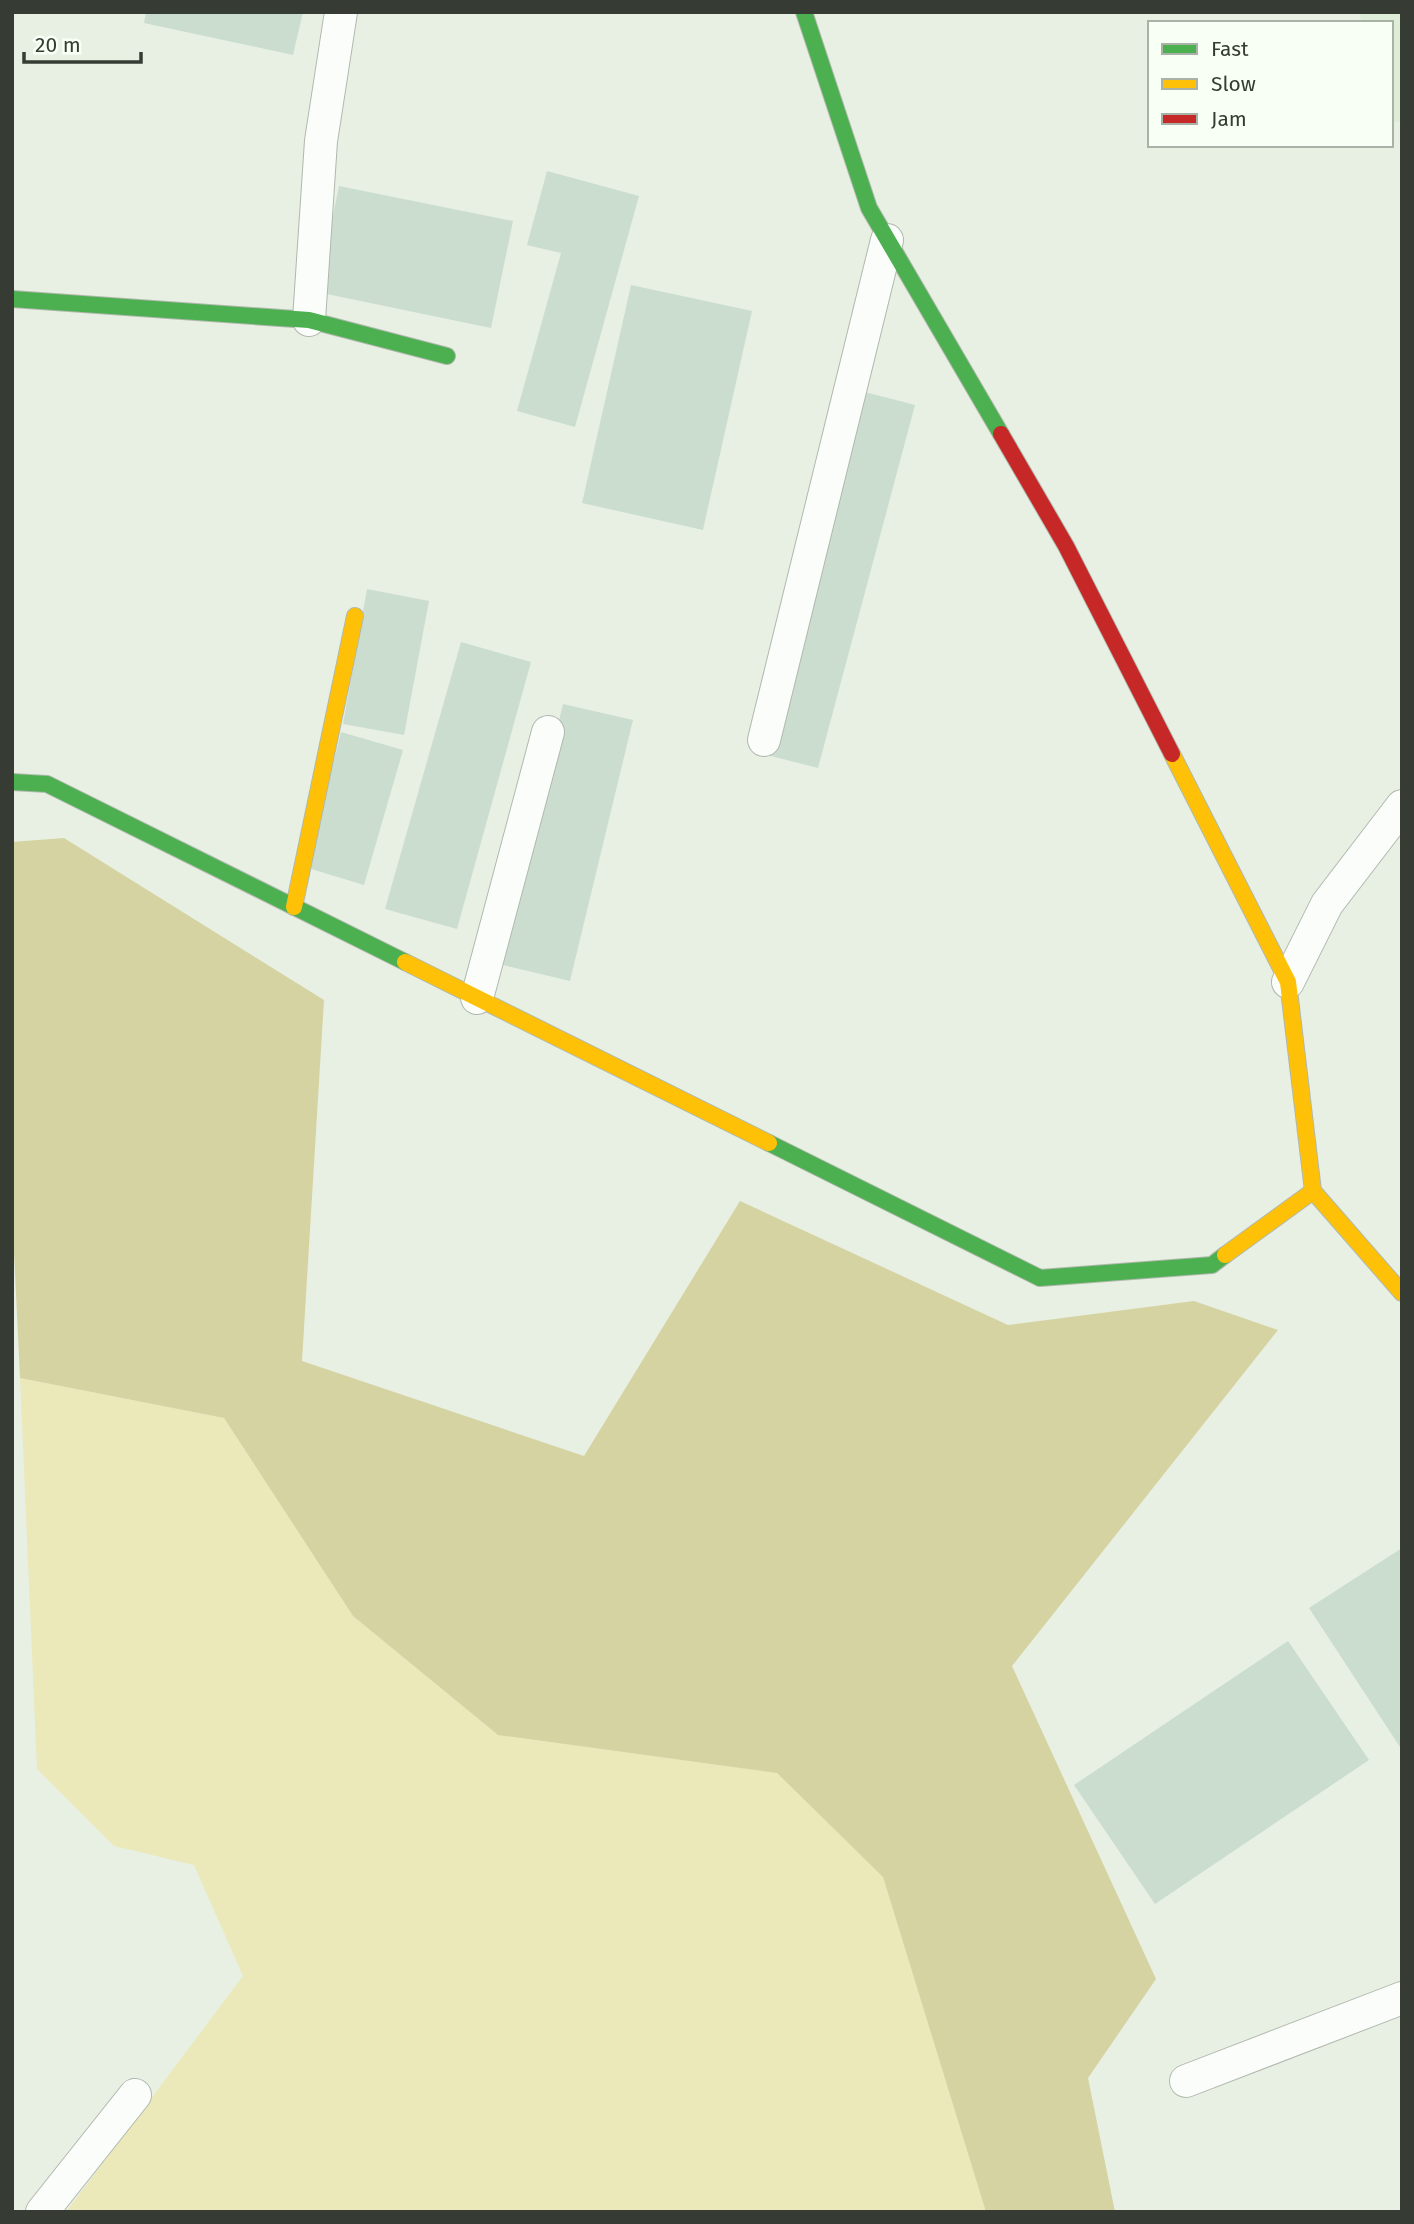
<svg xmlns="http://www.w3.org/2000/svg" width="1414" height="2224" viewBox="0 0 1414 2224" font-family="'Fira Sans',sans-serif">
<rect width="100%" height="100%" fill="#e7f0e3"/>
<!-- built -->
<path fill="#ddedd7" d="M1359 12H1402V121L1391 123V23H1362Z"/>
<!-- green -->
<path fill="#ebe8ba" d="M20 1378 224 1418 353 1616 498 1735 777 1773 883 1877 986 2212H66L243 1976 194 1865 114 1846 37 1769Z"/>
<!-- forest -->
<path fill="#d6d3a2" d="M64 838 324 1000 302 1361 584 1456 740 1201 1008 1325 1194 1301 1278 1330 1012 1666 1156 1979 1088 2078 1115 2212H986L883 1877 777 1773 498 1735 353 1616 224 1418 20 1378 12 1209V842Z"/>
<!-- building -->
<g fill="#cbddcf">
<path d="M146 12H303L293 55 144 23Z"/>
<path d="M547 171 639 196 575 427 517 411 561 253 527 245Z"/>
<path d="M339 186 513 221 491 328 317 292Z"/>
<path d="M631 285 752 311 703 530 582 503Z"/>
<path d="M865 392 915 405 818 768 767 755Z"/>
<path d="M367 589 429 601 404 735 343 724Z"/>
<path d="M461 642 531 662 457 929 385 909Z"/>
<path d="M563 704 633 720 570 981 499 964Z"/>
<path d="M341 732 403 750 364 885 308 868Z"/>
<path d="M1402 1548V1750L1309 1608Z"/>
<path d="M1288 1641 1369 1760 1155 1904 1074 1785Z"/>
</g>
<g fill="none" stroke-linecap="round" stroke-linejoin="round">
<!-- street casing -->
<g stroke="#b1b8ae" stroke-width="34">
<g id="street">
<path d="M309 320 321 141 341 12"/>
<path d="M764 740 887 240"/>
<path d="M1288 982 1327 904 1402 806"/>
<path d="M477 998 548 732"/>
<path d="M1186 2081 1402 1998"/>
<path d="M42 2212 135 2095"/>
</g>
</g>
<!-- fast casing -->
<g stroke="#b1b8ae" stroke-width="18">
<g id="fast">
<path d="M804 12 869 208 1001 434"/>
<path d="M12 299 309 320 447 356"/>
<path d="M12 782 47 784 405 962"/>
<path d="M769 1143 1040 1278 1212 1265 1225 1255"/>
</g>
</g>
<!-- slow casing -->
<g stroke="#b1b8ae" stroke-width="18">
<g id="slow">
<path d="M1172 754 1288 982 1313 1191"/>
<path d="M294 907 355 616"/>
<path d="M405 962 769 1143"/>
<path d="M1225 1255 1313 1191 1402 1293"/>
</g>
</g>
<!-- jam casing -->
<g stroke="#b1b8ae" stroke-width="18">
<path id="jam" d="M1001 434 1066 546 1172 754"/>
</g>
<!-- street -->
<use href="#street" stroke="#fbfdfb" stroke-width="32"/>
<!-- fast -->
<use href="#fast" stroke="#4caf50" stroke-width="16"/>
<!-- slow -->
<use href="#slow" stroke="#ffc107" stroke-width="16"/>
<!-- jam -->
<use href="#jam" stroke="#c62828" stroke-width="16"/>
</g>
<!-- border -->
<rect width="1414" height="2224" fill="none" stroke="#363c33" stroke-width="28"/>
<!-- legend -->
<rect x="1148" y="21" width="245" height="126" fill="#f8fff5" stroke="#aab1a7" stroke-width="2"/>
<rect x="1162" y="44" width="35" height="10" fill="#4caf50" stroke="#aab1a7" stroke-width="2"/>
<text x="1211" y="56" font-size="21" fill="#363c33">Fast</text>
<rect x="1162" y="79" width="35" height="10" fill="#ffc107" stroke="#aab1a7" stroke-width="2"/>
<text x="1211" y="91" font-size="21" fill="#363c33">Slow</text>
<rect x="1162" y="114" width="35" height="10" fill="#c62828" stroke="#aab1a7" stroke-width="2"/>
<text x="1211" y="126" font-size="21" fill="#363c33">Jam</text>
<!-- scale -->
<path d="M24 52v10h117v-10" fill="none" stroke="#363c33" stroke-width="3.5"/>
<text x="35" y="52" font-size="21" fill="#363c33" stroke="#f8fff5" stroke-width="5" paint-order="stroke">20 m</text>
</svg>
